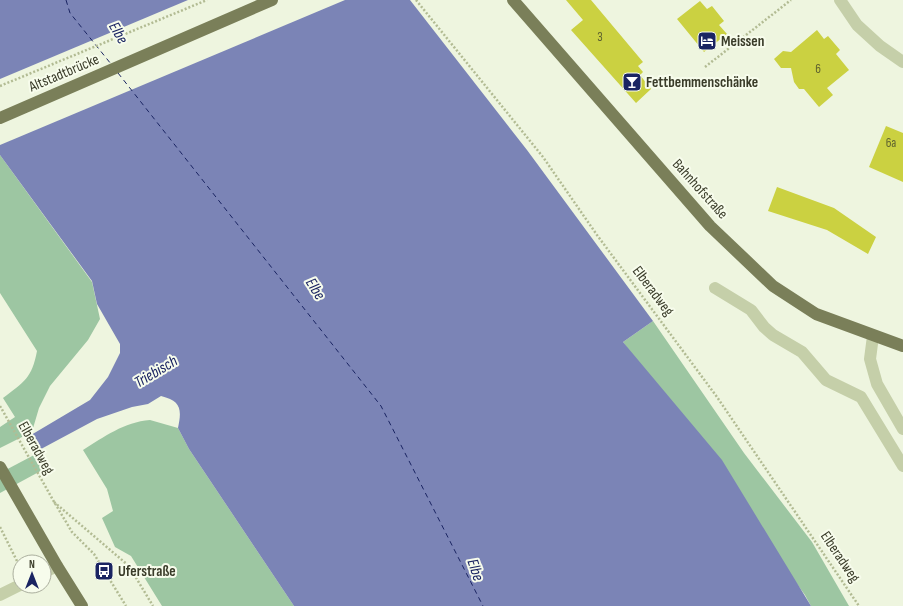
<svg xmlns="http://www.w3.org/2000/svg" width="903" height="606" viewBox="0 0 903 606" font-family="'Sofia Sans Condensed',sans-serif">
<rect width="100%" height="100%" fill="#eef5df"/>
<!-- green -->
<g fill="#9dc6a2">
<path d="M0 155 92 282 100 319 88 340 50 386 39 408 31 435 0 450V427L15 417 3 398C24 382 32 378 37 351L0 293Z"/>
<path d="M653 321 744 453 812 542 849 606H811L805 595 623 342Z"/>
<path d="M150 420 178 428 189 449 294 606H162L131 556 115 547 102 518 113 511 107 489 83 450C104 437 124 422 150 420Z"/>
<path d="M37 451 44 457 48 467 0 493V471Z"/>
</g>
<!-- water -->
<path fill="#7b84b6" d="M0 0H410L527 150 653 321 623 342 722 460 811 606H294L189 449 178 428C182 409 181 401 161 396L148 404 132 407 97 419 0 471V450L31 435 90 400 108 377 120 353V344L97 304 92 281 0 155Z"/>
<!-- pier -->
<g fill="#eef5df">
<path d="M188 0H345L0 145V79Z"/>
<path d="M26 435 36 454 0 473V448Z"/>
</g>
<g fill="none" stroke-linecap="round" stroke-linejoin="round">
<!-- ferry -->
<g stroke="#1a2462" stroke-width="1" stroke-dasharray="5 4" stroke-linecap="butt">
<path d="M66 0 70 13 111 64"/>
<path d="M118 73 381 406 483 606"/>
</g>
</g>
<!-- building -->
<g fill="#cbd141">
<path d="M566 0H591L643 62 638 66 643 72 640 75 651 89 636 103 571 30 583 20Z"/>
<path d="M700 1 707 9 712 6 724 21 719 25 727 34 704 52 677 19Z"/>
<path d="M817 30 824 39 828 36 840 50 836 54 849 70 827 88 833 95 819 107 804 89H799L794 82 791 68H781L774 59 783 51 791 52Z"/>
<path d="M886 126 903 133V182L869 167Z"/>
<path d="M777 187 834 208 876 237 868 254 827 230 768 211Z"/>
</g>
<g fill="none" stroke-linecap="round" stroke-linejoin="round">
<!-- path -->
<g stroke="#b2bb93" stroke-width="2.5" stroke-dasharray="2 2" stroke-linecap="butt">
<path d="M416 0 543 157 597 235 717 397 859 606"/>
<path d="M705 67 791 0"/>
<path d="M0 86 207 0"/>
<path d="M0 406 53 500 72 532 94 554 126 606"/>
<path d="M54 502 129 566 153 606"/>
<path d="M0 527 18 563V570"/>
</g>
<!-- minor -->
<g stroke="#c5cfa9" stroke-width="12">
<path d="M840 0 857 25 880 46 903 62"/>
<path d="M715 288 751 310 764 327 773 335 802 352 826 380 861 397 903 466"/>
<path d="M873 336 870 359 877 384 903 429"/>
<path d="M44 572 57 566"/>
<path d="M0 595 20 585"/>
</g>
<!-- major -->
<g stroke="#7a7f59" stroke-width="12">
<path d="M513 0 710 226 773 286 816 314 903 346"/>
<path d="M0 118 272 0"/>
<path d="M0 467 57 566 82 606"/>
</g>
</g>
<!-- icons -->
<defs>
<g id="hotel-square" transform="scale(1)"><rect x="-9" y="-9" width="18" height="18" rx="4" fill="#1a2462" stroke="#f7fcec"/><path d="M-6-4.5h1.5V1H6V5H4.5V3h-9V5H-6ZM-4 0a1.8 1.8 0 1 1 3.6 0ZM.5 0V-2.5h3Q6-2.5 6 0Z" fill="#fff"/></g>
<g id="bar-square" transform="scale(1)"><rect x="-9" y="-9" width="18" height="18" rx="4" fill="#1a2462" stroke="#f7fcec"/><path d="M-6-5H6L.8 .8V4.5H3.5V6h-7V4.5H-.8V.8Z" fill="#fff"/></g>
<g id="bus-square" transform="scale(1)"><rect x="-9" y="-9" width="18" height="18" rx="4" fill="#1a2462" stroke="#f7fcec"/><path d="M-5-6H5V4H4V6H2V4H-2V6H-4V4H-5ZM-3.5-4V0h7V-4ZM-3.5 1.2v1.5H-2V1.2ZM2 1.2v1.5H3.5V1.2Z" fill="#fff"/></g>
</defs>
<g fill-rule="evenodd">
<use href="#hotel-square" x="707" y="41"/>
<use href="#bar-square" x="632" y="82"/>
<use href="#bus-square" x="104" y="571"/>
</g>
<g text-anchor="middle" dominant-baseline="central" stroke-width="4" stroke-linejoin="round" paint-order="stroke">
<!-- number labels -->
<g font-size="13" fill="#5e612f">
<text x="600" y="37">3</text>
<text x="818" y="69">6</text>
<text x="891" y="143">6a</text>
</g>
<!-- poi labels -->
<g font-size="15" font-weight="bold" fill="#3a3c29" stroke="#f7fcec" text-anchor="start">
<text x="721" y="41">Meissen</text>
<text x="646" y="82">Fettbemmenschänke</text>
<text x="118" y="571">Uferstraße</text>
</g>
<!-- street labels -->
<g font-size="15" fill="#3a3c29" stroke="#f7fcec">
<text transform="translate(64 73) rotate(-23)">Altstadtbrücke</text>
<text transform="translate(700 189) rotate(48)">Bahnhofstraße</text>
<text transform="translate(653 291) rotate(53)">Elberadweg</text>
<text transform="translate(36 448) rotate(61)">Elberadweg</text>
<text transform="translate(840 557) rotate(56)">Elberadweg</text>
</g>
<!-- water labels -->
<g font-size="16" font-style="italic" fill="#1a2462" stroke="#f7fcec">
<text transform="translate(118 33) rotate(60)">Elbe</text>
<text transform="translate(315 289) rotate(58)">Elbe</text>
<text transform="translate(156 372) rotate(-31)">Triebisch</text>
<text transform="translate(475 570) rotate(71)">Elbe</text>
</g>
</g>
<!-- north arrow -->
<g transform="translate(32 574)"><circle r="19" fill="#f7fcec" stroke="#abaf9e"/>
<path d="M0-3L7 15L0 10L-7 15Z" fill="#1a2462"/>
<text y="-6" font-size="11" font-weight="bold" text-anchor="middle" fill="#3a3c29">N</text>
</g>
</svg>
